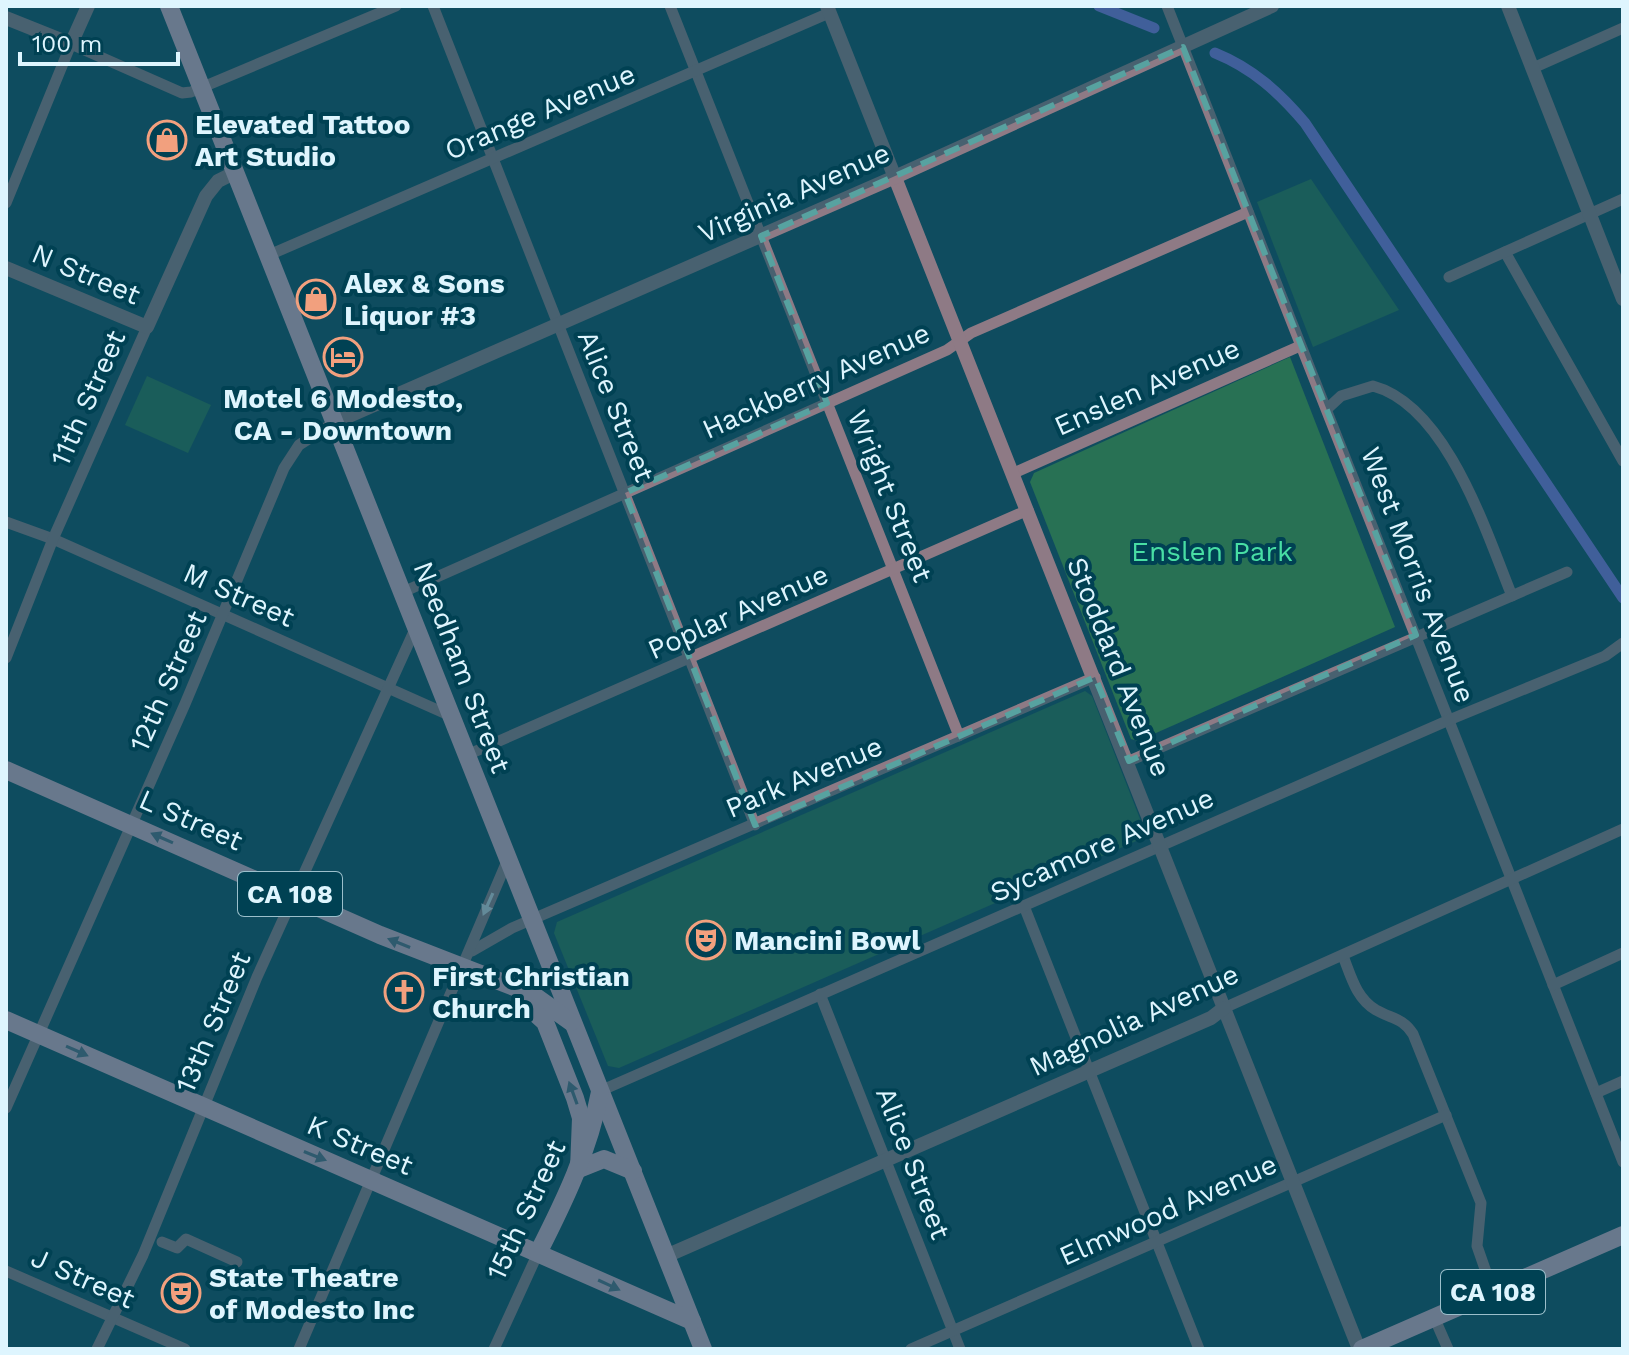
<svg xmlns="http://www.w3.org/2000/svg" width="1629" height="1355" viewBox="0 0 1629 1355" font-family="'Work Sans',sans-serif">
<rect width="100%" height="100%" fill="#0f4c5f"/>
<!-- green -->
<g fill="#287154">
<path d="M1311 179 1399 310 1313 347 1257 202Z"/>
<path d="M1290 357 1395 627 1138 741 1131 739 1030 482 1034 473Z"/>
<path d="M147 376 211 405 188 453 125 425Z"/>
<path d="M1085 691 1092 696 1144 829 1141 839 619 1068 608 1066 554 933 557 922Z"/>
</g>
<g fill="none" stroke-linecap="round" stroke-linejoin="round">
<!-- canal -->
<g stroke="#7c76e2" stroke-width="11">
<path d="M1099 6 1154 28"/>
<path d="M1215 53C1252 68 1279 92 1305 123L1623 598"/>
</g>
<!-- minor -->
<g stroke="#8e7a85" stroke-width="11">
<path d="M433 6 755 825"/>
<path d="M670 6 959 736"/>
<path d="M1167 6 1623 1162"/>
<path d="M1533 68 1623 28"/>
<path d="M6 203 71 44 182 93 191 92 396 6"/>
<path d="M1505 252 1623 461"/>
<path d="M269 255 829 13"/>
<path d="M1449 277 1623 199"/>
<path d="M1327 409 1341 396 1373 386C1447 406 1486 532 1512 596"/>
<path d="M1014 473 1300 346"/>
<path d="M6 522 53 539 451 716"/>
<path d="M403 592 947 350 971 333 1248 212"/>
<path d="M6 658 53 539 147 327"/>
<path d="M467 755 1028 510"/>
<path d="M1129 761 1567 572"/>
<path d="M1024 906 1199 1349"/>
<path d="M472 951 512 928 1095 677"/>
<path d="M1343 956C1351 976 1356 998 1376 1010 1392 1019 1403 1018 1413 1034L1481 1203 1477 1246 1493 1292"/>
<path d="M1553 985 1623 953"/>
<path d="M820 994 960 1349"/>
<path d="M1224 1008 1623 829"/>
<path d="M600 1091 1449 720 1605 656 1623 643"/>
<path d="M1596 1093 1623 1081"/>
<path d="M6 1108 185 704 284 468 299 445 335 422"/>
<path d="M162 1242 177 1248 186 1239 237 1262"/>
<path d="M6 1271 185 1349"/>
<path d="M1434 1317 1448 1349"/>
<path d="M97 1349 143 1255 257 977 416 627"/>
<path d="M299 1349 508 859"/>
<path d="M494 1349 538 1253"/>
<path d="M911 1349 1446 1115"/>
</g>
<!-- tertiary -->
<g stroke="#8e7a85" stroke-width="14">
<path d="M827 6 1359 1349"/>
<path d="M1508 6 1623 299"/>
<path d="M6 18 71 44 88 6"/>
<path d="M6 268 147 327 206 196 218 181 236 172"/>
<path d="M335 422 895 177 1272 6"/>
<path d="M666 1256 1211 1018 1224 1008"/>
</g>
<!-- primary -->
<g stroke="#d6adc4" stroke-width="18">
<path d="M169 6 703 1349"/>
<path d="M6 770 380 935 532 994 571 1022"/>
<path d="M525 1004 545 1022 575 1098 581 1118 579 1169 604 1159 633 1171"/>
<path d="M6 1020 692 1321"/>
<path d="M538 1253C565 1200 589 1150 600 1092"/>
<path d="M1362 1349 1623 1235"/>
</g>
</g>
<!-- one-way arrows -->
<defs><path id="oneway-solid" d="M-6-.8H1V-3.2L6.5 0L1 3.2V.8H-6Z" transform="scale(2)"/></defs>
<g fill="#566c80">
<use href="#oneway-solid" transform="translate(162 838) rotate(-156)"/>
<use href="#oneway-solid" transform="translate(399 943) rotate(-158)"/>
<use href="#oneway-solid" transform="translate(77 1051) rotate(24)"/>
<use href="#oneway-solid" transform="translate(573 1093) rotate(-110)"/>
<use href="#oneway-solid" transform="translate(315 1156) rotate(22)"/>
<use href="#oneway-solid" transform="translate(609 1285) rotate(25)"/>
</g>
<use fill="#cad6e0" href="#oneway-solid" transform="translate(488 904) rotate(114)"/>
<!-- marked area -->
<path d="M0 0H1629V1355H0ZM1183 47 1416 635 1129 761 1095 677 755 825 625 493 827 403 761 236Z" fill="#0f4c5f" fill-opacity=".55" fill-rule="evenodd"/>
<path fill="none" stroke="#57a2a0" stroke-width="6" stroke-dasharray="16 10" stroke-linejoin="round" d="M1183 47 1416 635 1129 761 1095 677 755 825 625 493 827 403 761 236Z"/>
<!-- icons -->
<defs>
<g id="shop-ring" transform="scale(2)"><circle r="9.5" fill="#004153" stroke="#f2a07e" stroke-width="1.5"/><path d="M-5-2.5h2.3a2.7 3.5 0 0 1 5.4 0H5L5.5 6h-11ZM-1.5-2.5h3a1.5 2.3 0 0 0-3 0Z" fill="#f2a07e"/></g>
<g id="hotel-ring" transform="scale(2)"><circle r="9.5" fill="#004153" stroke="#f2a07e" stroke-width="1.5"/><path d="M-6-4.5h1.5V1H6V5H4.5V3h-9V5H-6ZM-4 0a1.8 1.8 0 1 1 3.6 0ZM.5 0V-2.5h3Q6-2.5 6 0Z" fill="#f2a07e"/></g>
<g id="theatre-ring" transform="scale(2)"><circle r="9.5" fill="#004153" stroke="#f2a07e" stroke-width="1.5"/><path d="M-5-5.5Q0-4 5-5.5V0Q5 5 0 6Q-5 5-5 0ZM-3.3-2.5H-1v1.5H-3.3ZM1-2.5H3.3v1.5H1ZM-2.8 1Q0 5.5 2.8 1Z" fill="#f2a07e"/></g>
<g id="church-ring" transform="scale(2)"><circle r="9.5" fill="#004153" stroke="#f2a07e" stroke-width="1.5"/><path d="M-1.2-6h2.4v3.5h3.3v2.4h-3.3V6h-2.4V-.1h-3.3v-2.4h3.3Z" fill="#f2a07e"/></g>
</defs>
<g fill-rule="evenodd">
<use href="#shop-ring" x="167" y="140"/>
<use href="#shop-ring" x="316" y="299"/>
<use href="#hotel-ring" x="343" y="357"/>
<use href="#theatre-ring" x="706" y="940"/>
<use href="#church-ring" x="404" y="992"/>
<use href="#theatre-ring" x="181" y="1293"/>
</g>
<g text-anchor="middle" dominant-baseline="central" stroke-width="8" stroke-linejoin="round" paint-order="stroke">
<!-- shield labels -->
<g fill="#004153" stroke="#9bbfcb" stroke-width="2">
<rect x="238" y="872" width="104" height="44" rx="6"/>
<rect x="1441" y="1270" width="104" height="44" rx="6"/>
</g>
<g font-size="26" font-weight="bold" fill="#def5fe">
<text x="290" y="894">CA 108</text>
<text x="1493" y="1292">CA 108</text>
</g>
<!-- street labels -->
<g font-size="28" fill="#def5fe" stroke="#004153">
<text transform="translate(540 112) rotate(-23)">Orange Avenue</text>
<text transform="translate(794 193) rotate(-24)">Virginia Avenue</text>
<text transform="translate(86 274) rotate(23)">N Street</text>
<text transform="translate(816 381) rotate(-24)">Hackberry Avenue</text>
<text transform="translate(1147 387) rotate(-24)">Enslen Avenue</text>
<text transform="translate(88 398) rotate(-66)">11th Street</text>
<text transform="translate(616 406) rotate(68)">Alice Street</text>
<text transform="translate(890 496) rotate(68)">Wright Street</text>
<text transform="translate(1418 575) rotate(69)">West Morris Avenue</text>
<text transform="translate(239 595) rotate(24)">M Street</text>
<text transform="translate(738 612) rotate(-24)">Poplar Avenue</text>
<text transform="translate(462 667) rotate(69)">Needham Street</text>
<text transform="translate(1119 667) rotate(68)">Stoddard Avenue</text>
<text transform="translate(168 681) rotate(-66)">12th Street</text>
<text transform="translate(804 777) rotate(-23)">Park Avenue</text>
<text transform="translate(191 820) rotate(24)">L Street</text>
<text transform="translate(1102 845) rotate(-24)">Sycamore Avenue</text>
<text transform="translate(1134 1020) rotate(-25)">Magnolia Avenue</text>
<text transform="translate(213 1022) rotate(-67)">13th Street</text>
<text transform="translate(360 1145) rotate(23)">K Street</text>
<text transform="translate(913 1163) rotate(69)">Alice Street</text>
<text transform="translate(526 1210) rotate(-65)">15th Street</text>
<text transform="translate(1168 1210) rotate(-24)">Elmwood Avenue</text>
<text transform="translate(83 1278) rotate(24)">J Street</text>
</g>
<!-- poi labels -->
<g font-size="28" font-weight="bold" fill="#def5fe" stroke="#004153" text-anchor="start">
<text x="195" y="124">Elevated Tattoo<tspan x="195" dy="32">Art Studio</tspan></text>
<text x="344" y="283">Alex &amp; Sons<tspan x="344" dy="32">Liquor #3</tspan></text>
<text x="343" y="398" text-anchor="middle">Motel 6 Modesto,<tspan x="343" dy="32">CA - Downtown</tspan></text>
<text x="734" y="940">Mancini Bowl</text>
<text x="432" y="976">First Christian<tspan x="432" dy="32">Church</tspan></text>
<text x="209" y="1277">State Theatre<tspan x="209" dy="32">of Modesto Inc</tspan></text>
</g>
<!-- park labels -->
<g font-size="28" fill="#48dea4" stroke="#004153">
<text x="1212" y="551">Enslen Park</text>
</g>
</g>
<!-- border -->
<rect width="1629" height="1355" fill="none" stroke="#def5fe" stroke-width="16"/>
<!-- scale -->
<path d="M20 52v12h158v-12" fill="none" stroke="#def5fe" stroke-width="4"/>
<text x="32" y="52" font-size="24" fill="#def5fe" stroke="#004153" stroke-width="6" paint-order="stroke">100 m</text>
</svg>
